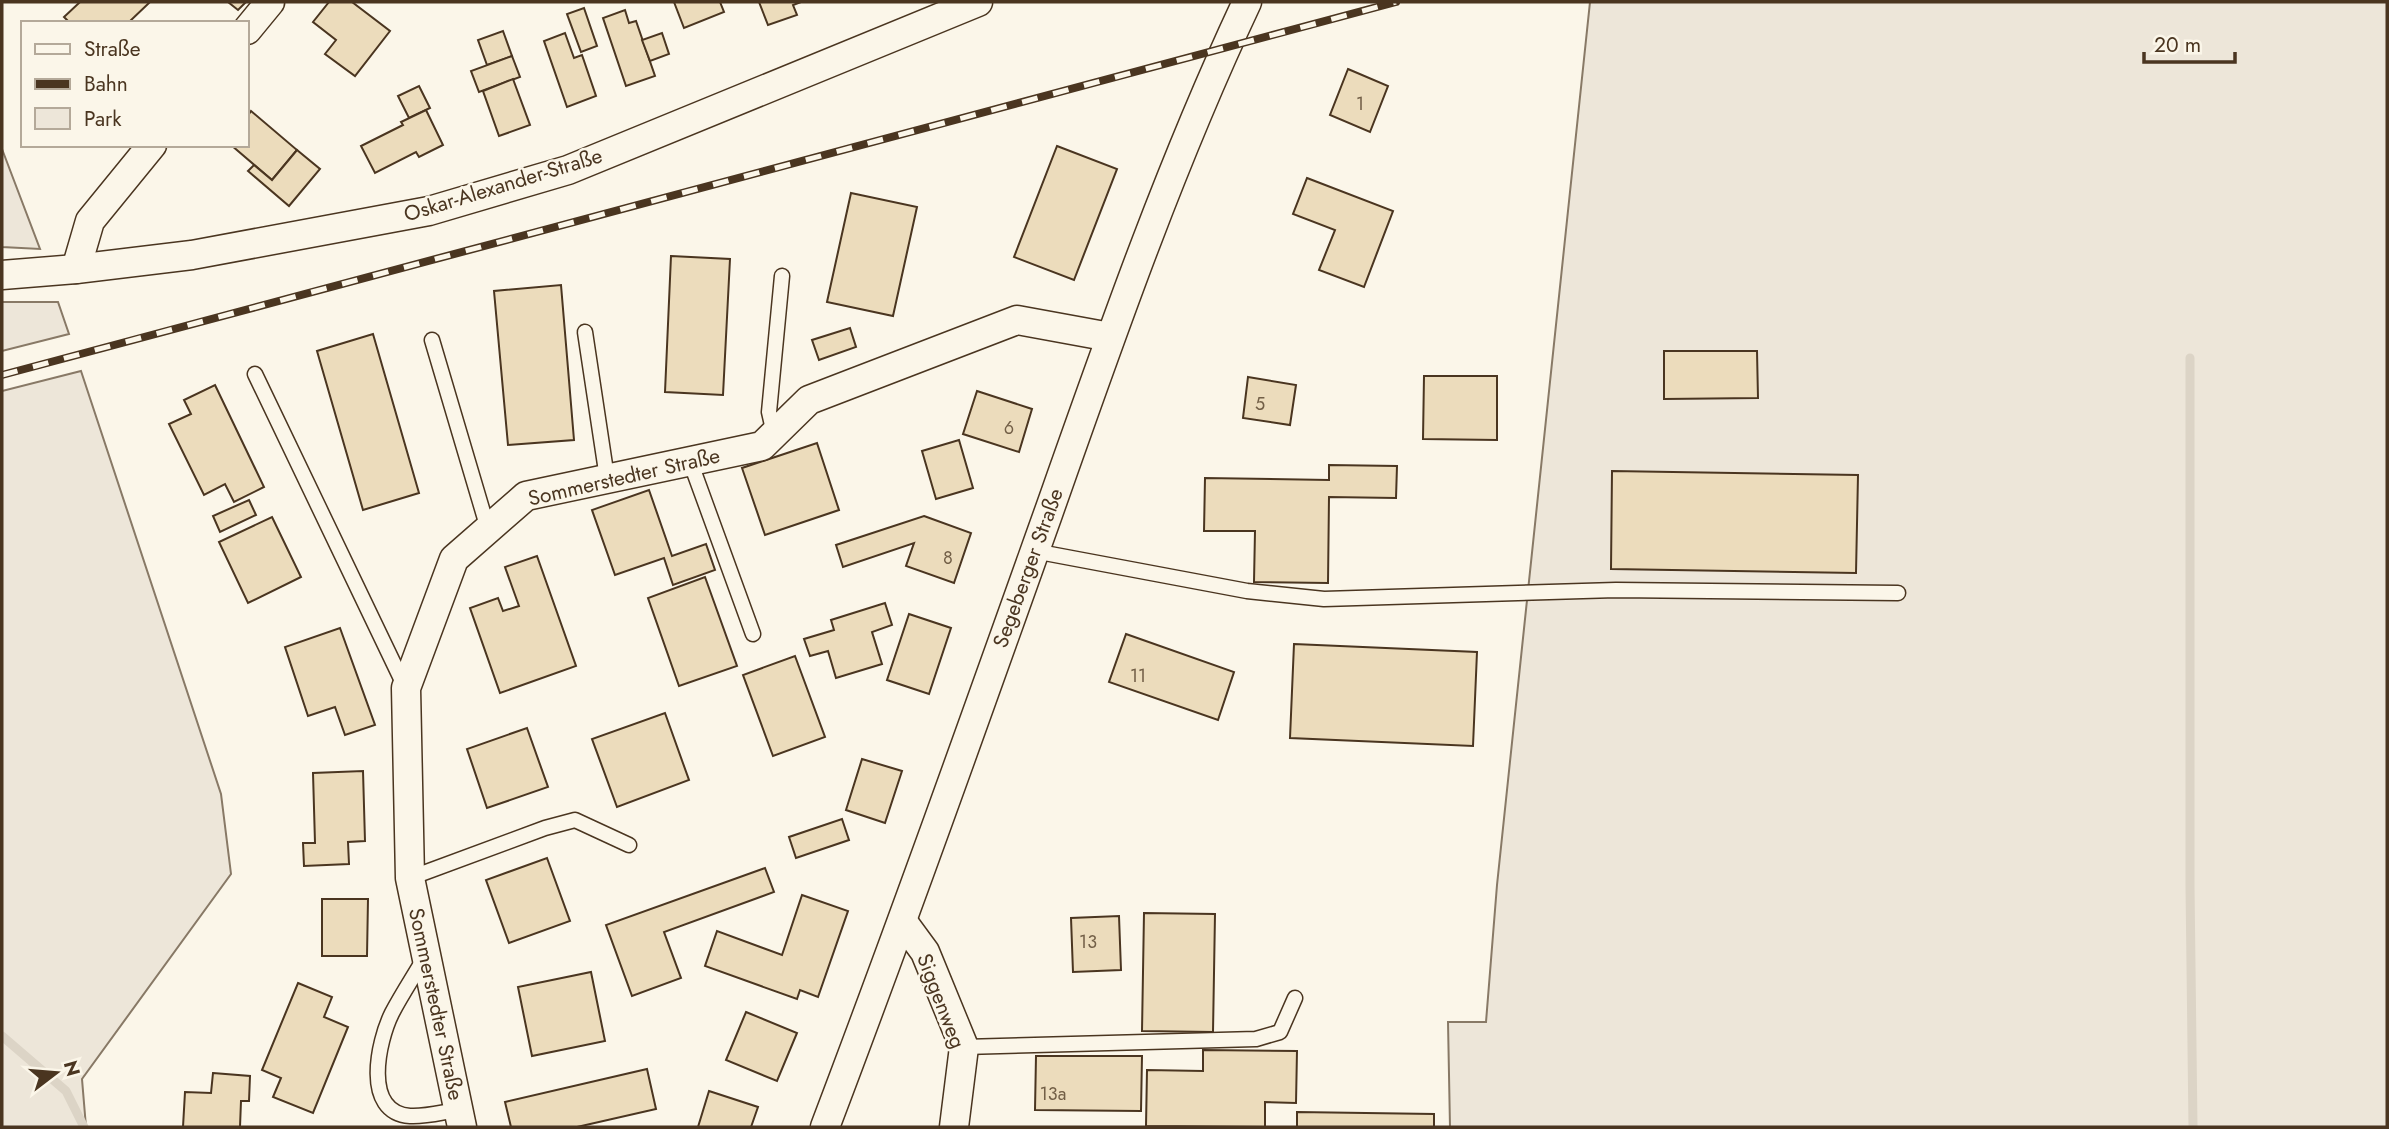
<svg xmlns="http://www.w3.org/2000/svg" width="2389" height="1129" viewBox="0 0 2389 1129" font-family="Jost,sans-serif">
<rect width="100%" height="100%" fill="#fbf6e9"/>
<!-- green -->
<g fill="#ede6d9" stroke="#887966" stroke-width="2">
<path d="M1590 2H2387V1127H1450L1448 1022H1486L1497 885Z"/>
<path d="M2 149 40 249 2 247Z"/>
<path d="M2 302H58L69 334 2 351Z"/>
<path d="M81 371 221 794 231 874 82 1079 86 1127H2V391Z"/>
</g>
<g fill="none" stroke-linecap="round" stroke-linejoin="round">
<!-- stream -->
<g stroke="#dcd4c6" stroke-width="9">
<path d="M2190 358V886L2193 1127"/>
<path d="M2 1036 66 1091 84 1127"/>
</g>
</g>
<!-- building -->
<g fill="#ecdcbc" stroke="#4a3520" stroke-width="2">
<path d="M80 2H150L128 23H70L64 17Z"/>
<path d="M228 2H246L238 10Z"/>
<path d="M329 2H352L390 31 355 76 325 54 336 40 313 22Z"/>
<path d="M674 2H720L724 12 684 28Z"/>
<path d="M759 2H801L793 5 797 15 768 25Z"/>
<path d="M584 8 597 46 581 52 567 14Z"/>
<path d="M625 10 629 23 636 21 655 76 626 86 603 18Z"/>
<path d="M503 31 512 56 487 65 478 40Z"/>
<path d="M565 33 574 58 582 55 596 96 567 107 544 41Z"/>
<path d="M662 33 669 54 650 61 642 40Z"/>
<path d="M512 56 520 77 479 92 471 71Z"/>
<path d="M1348 69 1388 86 1370 132 1330 115Z"/>
<path d="M513 79 530 125 499 136 483 91Z"/>
<path d="M419 86 430 108 409 118 398 96Z"/>
<path d="M426 110 443 145 419 157 416 152 375 173 361 146 403 125 401 122Z"/>
<path d="M251 111 297 150 272 180 231 145H247V117Z"/>
<path d="M1057 146 1117 169 1074 280 1014 257Z"/>
<path d="M297 150 320 169 289 206 248 171 254 165 272 180Z"/>
<path d="M1307 178 1393 211 1364 287 1319 270 1335 230 1293 214Z"/>
<path d="M851 193 917 207 893 316 827 302Z"/>
<path d="M671 256 730 259 723 395 665 392Z"/>
<path d="M561 285 574 440 508 445 494 291Z"/>
<path d="M850 328 856 347 819 360 812 340Z"/>
<path d="M373 334 419 493 363 510 317 351Z"/>
<path d="M1664 351H1757L1758 398 1664 399Z"/>
<path d="M1424 376H1497V440L1423 439Z"/>
<path d="M1248 377 1296 385 1290 425 1243 418Z"/>
<path d="M215 385 264 487 234 502 225 484 204 495 169 424 191 414 184 400Z"/>
<path d="M977 391 1032 409 1019 452 963 434Z"/>
<path d="M959 440 973 488 936 499 922 451Z"/>
<path d="M817 443 839 510 765 535 742 468Z"/>
<path d="M1329 465 1397 466 1396 498 1329 497 1328 583 1254 582 1255 531H1204L1205 478 1329 480Z"/>
<path d="M1612 471 1858 475 1856 573 1611 569Z"/>
<path d="M649 490 672 556 706 544 715 570 673 585 664 558 615 575 592 510Z"/>
<path d="M249 500 256 515 220 532 213 516Z"/>
<path d="M924 516 971 533 954 583 906 566 914 543 843 567 836 545Z"/>
<path d="M272 517 301 577 248 603 219 542Z"/>
<path d="M537 556 576 666 500 693 470 608 498 598 503 611 519 606 505 567Z"/>
<path d="M705 577 737 666 679 686 648 598Z"/>
<path d="M885 603 892 625 872 632 882 664 836 678 828 651 810 656 804 639 834 630 831 620Z"/>
<path d="M909 614 951 628 929 694 887 680Z"/>
<path d="M340 628 375 725 345 735 335 707 308 716 285 647Z"/>
<path d="M1126 634 1234 672 1218 720 1109 682Z"/>
<path d="M1294 644 1477 652 1473 746 1290 738Z"/>
<path d="M795 656 825 737 773 756 743 675Z"/>
<path d="M665 713 689 780 617 807 592 739Z"/>
<path d="M527 728 548 787 487 808 467 749Z"/>
<path d="M862 759 902 771 885 823 846 810Z"/>
<path d="M363 771 365 841 348 842 349 864 304 866 303 843H315L313 773Z"/>
<path d="M842 819 849 840 796 858 789 837Z"/>
<path d="M547 858 570 921 509 943 486 880Z"/>
<path d="M765 868 774 892 664 932 681 978 632 996 606 925Z"/>
<path d="M802 895 848 911 818 997 800 990 797 999 705 966 717 931 782 955Z"/>
<path d="M322 899H368L367 956H322Z"/>
<path d="M1144 913 1215 914 1213 1032 1142 1031Z"/>
<path d="M1119 916 1121 970 1073 972 1071 918Z"/>
<path d="M591 972 605 1041 532 1056 518 987Z"/>
<path d="M298 983 332 997 324 1017 348 1027 313 1113 273 1097 281 1078 262 1070Z"/>
<path d="M746 1012 797 1033 777 1081 726 1060Z"/>
<path d="M1203 1050 1297 1051 1296 1103 1265 1102V1127L1146 1126 1147 1070 1203 1071Z"/>
<path d="M1036 1056H1142L1141 1111 1035 1110Z"/>
<path d="M647 1069 656 1109 577 1127H511L505 1102Z"/>
<path d="M213 1073 250 1076 249 1101H241L240 1127H183L185 1092 211 1093Z"/>
<path d="M709 1091 758 1107 751 1127H698Z"/>
<path d="M1297 1112 1434 1114V1127H1297Z"/>
</g>
<g fill="none" stroke-linecap="round" stroke-linejoin="round">
<!-- lane casing -->
<g stroke="#4a3520" stroke-width="17">
<g id="lane">
<path d="M585 332 607 478"/>
<path d="M432 340 488 529"/>
<path d="M255 374 405 687"/>
<path d="M774 434 769 412 782 276"/>
<path d="M690 461 753 634"/>
<path d="M1034 551 1247 591 1324 599 1616 590 1898 593"/>
<path d="M410 878 545 828 575 820 629 845"/>
<path d="M425 957C414 976 402 994 392 1013 378 1041 362 1113 410 1116 426 1117 443 1112 458 1110"/>
<path d="M964 1047 1256 1039 1280 1032 1295 998"/>
</g>
</g>
<!-- street casing -->
<g stroke="#4a3520" stroke-width="31">
<g id="street">
<path d="M247 30 270 2"/>
<path d="M76 269 90 221 152 145"/>
<path d="M2 275 76 269 192 255 429 211 568 170 978 2"/>
<path d="M903 922 925 952 964 1047 954 1127"/>
<path d="M462 1127 410 878 406 688 454 559 526 496 762 446 809 400 1017 320 1110 337"/>
<path d="M825 1127C902 924 975 719 1048 514 1109 341 1169 168 1247 2"/>
</g>
</g>
<!-- lane -->
<use href="#lane" stroke="#fbf6e9" stroke-width="14"/>
<!-- street -->
<use href="#street" stroke="#fbf6e9" stroke-width="28"/>
<!-- rail casing -->
<g stroke="#4a3520" stroke-width="8">
<path id="rail" d="M2 375 1396 2"/>
</g>
<!-- rail -->
<use href="#rail" stroke="#fbf6e9" stroke-width="5" stroke-dasharray="16" stroke-linecap="butt"/>
</g>
<g text-anchor="middle" dominant-baseline="central" stroke-width="5" stroke-linejoin="round" paint-order="stroke">
<!-- number labels -->
<g font-size="18" fill="#725f47">
<text x="1360" y="104">1</text>
<text x="1260" y="404">5</text>
<text x="1009" y="428">6</text>
<text x="948" y="558">8</text>
<text x="1138" y="676">11</text>
<text x="1088" y="942">13</text>
<text x="1053" y="1094">13a</text>
</g>
<!-- street labels -->
<g font-size="21" fill="#4a3520" stroke="#fbf6e9">
<text transform="translate(503 185) rotate(-17)">Oskar-Alexander-Straße</text>
<text transform="translate(624 477) rotate(-13)">Sommerstedter Straße</text>
<text transform="translate(1028 568) rotate(-70)">Segeberger Straße</text>
<text transform="translate(941 1001) rotate(69)">Siggenweg</text>
<text transform="translate(436 1004) rotate(78)">Sommerstedter Straße</text>
</g>
</g>
<!-- border -->
<rect width="2389" height="1129" fill="none" stroke="#4a3520" stroke-width="7"/>
<!-- legend -->
<rect x="21" y="21" width="228" height="126" fill="#fbf6e9" stroke="#b4a999" stroke-width="2"/>
<rect x="35" y="44" width="35" height="10" fill="#fbf6e9" stroke="#b4a999" stroke-width="2"/>
<text x="84" y="56" font-size="21" fill="#4a3520">Straße</text>
<rect x="35" y="79" width="35" height="10" fill="#4a3520" stroke="#b4a999" stroke-width="2"/>
<text x="84" y="91" font-size="21" fill="#4a3520">Bahn</text>
<rect x="35" y="108" width="35" height="21" fill="#ede6d9" stroke="#b4a999" stroke-width="2"/>
<text x="84" y="126" font-size="21" fill="#4a3520">Park</text>
<!-- north arrow -->
<g transform="translate(56 1073) rotate(74)" stroke="#fbf6e9" stroke-width="5" paint-order="stroke">
<path d="M0-5L12 26L0 18L-12 26Z" fill="#4a3520"/>
<text y="-10" font-size="19" font-weight="bold" text-anchor="middle" fill="#4a3520">N</text>
</g>
<!-- scale -->
<path d="M2144 52v10h91v-10" fill="none" stroke="#4a3520" stroke-width="3.5"/>
<text x="2154" y="52" font-size="21" fill="#4a3520" stroke="#fbf6e9" stroke-width="5" paint-order="stroke">20 m</text>
</svg>
